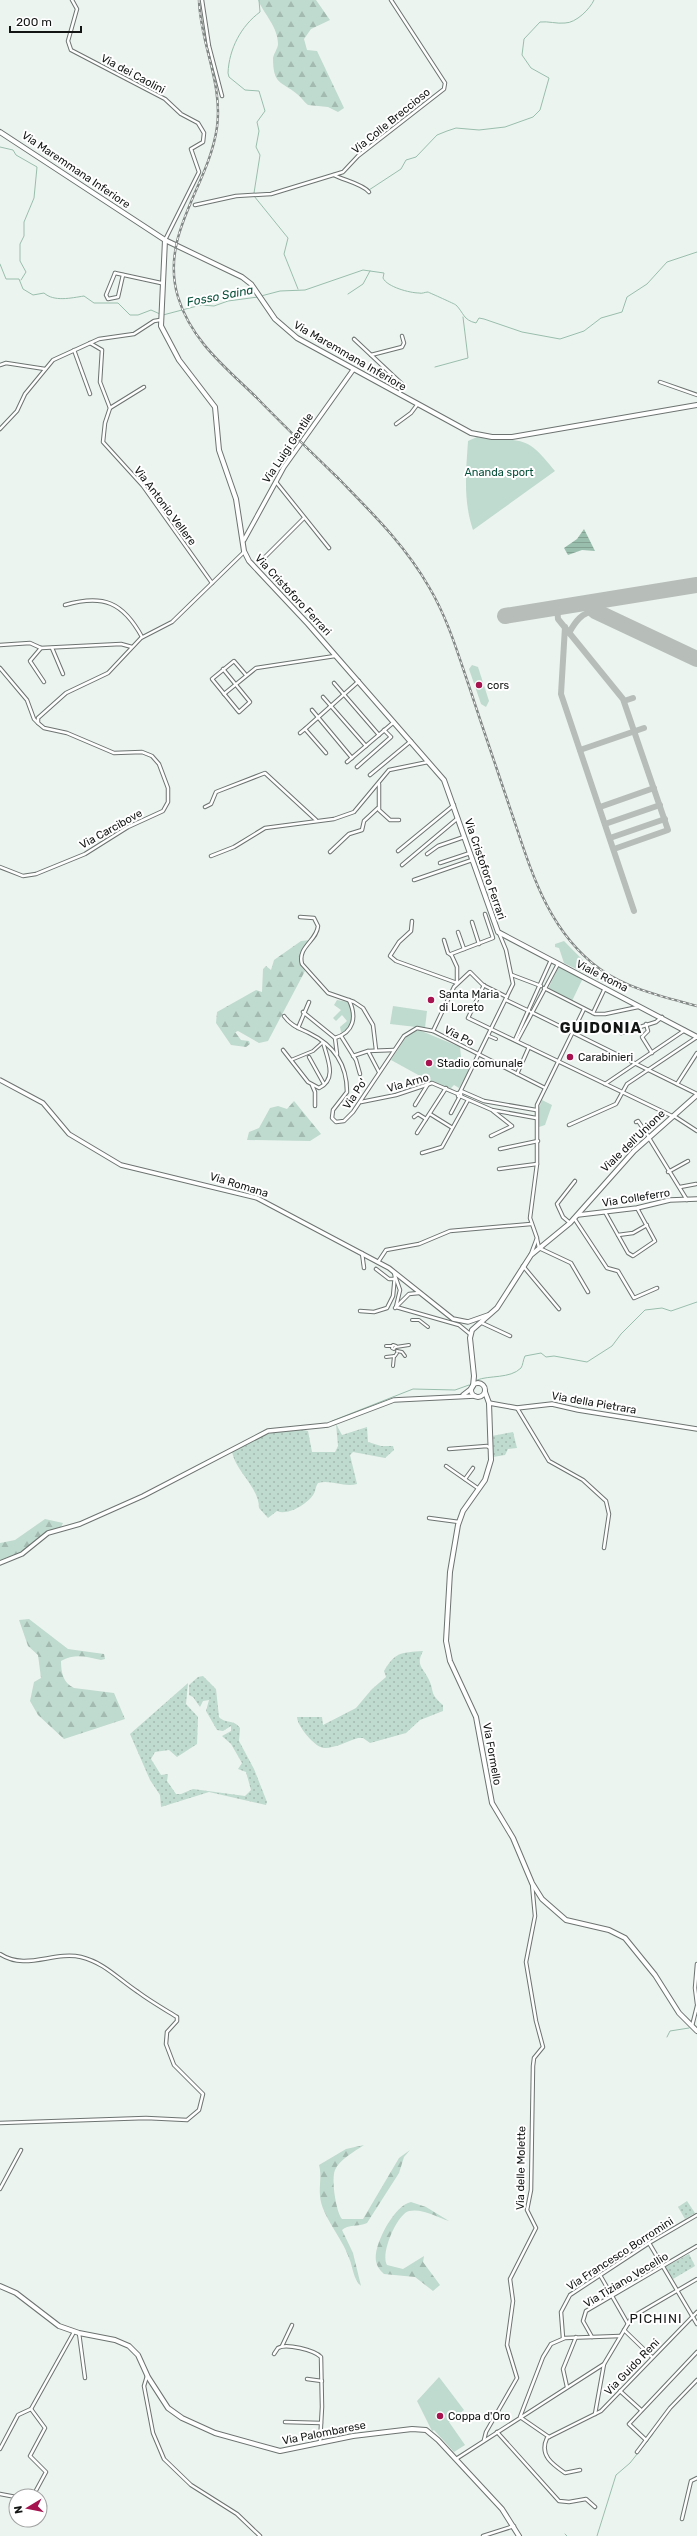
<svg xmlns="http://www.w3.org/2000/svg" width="697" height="2536" viewBox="0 0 697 2536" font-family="Rubik,sans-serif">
<defs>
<pattern id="grass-dots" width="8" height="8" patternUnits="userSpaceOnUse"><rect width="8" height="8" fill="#bfdace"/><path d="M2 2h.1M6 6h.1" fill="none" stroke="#a3bab0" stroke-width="1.8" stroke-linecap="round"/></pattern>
<pattern id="forest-firs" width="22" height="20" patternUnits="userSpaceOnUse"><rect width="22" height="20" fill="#bfdace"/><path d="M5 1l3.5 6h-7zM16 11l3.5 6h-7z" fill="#a3bab0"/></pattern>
<pattern id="water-rules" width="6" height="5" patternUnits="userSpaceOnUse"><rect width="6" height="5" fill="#99bead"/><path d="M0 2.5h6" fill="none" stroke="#83a294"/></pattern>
</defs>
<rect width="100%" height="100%" fill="#ecf4f0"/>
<!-- grass -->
<g fill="url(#grass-dots)">
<path d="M336 1424 342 1435 367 1427 368 1442 381 1446H393L394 1450 385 1458 353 1452 350 1455 357 1484C344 1488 331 1479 318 1483 315 1487 316 1491 313 1495 307 1504 288 1516 277 1511L268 1518 259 1508C259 1487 236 1472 232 1452 252 1438 284 1425 308 1431L312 1452H335L338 1446Z"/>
<path d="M513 1432 517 1448 508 1449 505 1455 493 1457 492 1436Z"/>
<path d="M423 1651C415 1666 424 1668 429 1680 435 1693 429 1693 443 1705V1711L420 1720 406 1733 370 1743 363 1738H358C348 1741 335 1748 325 1748 316 1749 297 1726 297 1717H322L323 1725 356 1708 372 1689 386 1677 384 1671C396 1651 401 1653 423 1651Z"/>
<path d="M203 1676 216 1689 219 1717C225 1724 234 1719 240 1728L239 1741 254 1769 267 1802 266 1805 209 1792 161 1807 160 1795 150 1780 130 1734 188 1683 186 1704 198 1717 197 1744 177 1757 169 1750 155 1752 151 1759 161 1775 168 1774 167 1781 176 1794H181L193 1789 245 1796 251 1790 246 1772 238 1769 242 1763 231 1744 222 1736 231 1731V1726L223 1731 217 1730 206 1711 209 1700 203 1701 200 1707 193 1697 189 1695V1685L198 1677Z"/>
<path d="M687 2201 695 2213 685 2219 678 2207Z"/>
<path d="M689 2254 695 2266 673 2279 665 2267Z"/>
</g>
<!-- forest -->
<g fill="url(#forest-firs)">
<path d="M258 0H316L330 20 311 29 304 39 307 50 317 51 344 108 338 112 328 107 308 105C304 102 301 97 297 94 281 81 273 85 273 58 274 53 278 48 278 44 278 27 264 14 258 0Z"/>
<path d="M310 940C303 952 294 958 305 971L268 1041 259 1043 238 1031 235 1032 241 1040 249 1041 250 1044 246 1047 231 1045 216 1023 217 1012 256 990 262 992 263 969 266 966 271 970 274 960 301 941Z"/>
<path d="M294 1101 321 1134 310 1141 247 1140 249 1132 259 1128 270 1108 278 1106 287 1109Z"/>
<path d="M45 1519 63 1523 61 1527C33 1533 30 1555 0 1561V1543L15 1540Z"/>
<path d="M29 1619 68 1649 104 1654 105 1659 101 1660C87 1657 75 1653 61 1661 61 1672 63 1683 74 1688L114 1693 125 1719 64 1739 38 1715 30 1701 34 1682 41 1678 38 1655 28 1646 19 1620Z"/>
<path d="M364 2145C355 2151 339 2160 335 2170 331 2179 336 2212 342 2219H363L399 2158 410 2150 404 2157 399 2173 367 2223C358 2227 348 2224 342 2230L353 2253 361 2286C353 2279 353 2267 349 2258 343 2239 321 2215 320 2196 319 2185 322 2176 319 2165L346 2149Z"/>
<path d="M411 2202 426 2207 449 2221C437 2217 422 2208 409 2211 397 2214 380 2254 387 2265L403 2269 424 2256 423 2262 440 2285 433 2291 415 2277 384 2274C380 2270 377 2267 376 2261 373 2246 394 2205 411 2202Z"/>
</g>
<!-- park -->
<g fill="#bfdace">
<path d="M477 437C494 441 517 436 531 446 540 452 548 463 555 471L473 530C463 501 466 471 468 441Z"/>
<path d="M472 665 478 667 489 701 486 707 481 704 469 669Z"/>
<path d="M564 941C581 958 598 978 622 985L623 992 564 963 559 948 555 947V944Z"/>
<path d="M559 966 583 978 572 1001 548 989Z"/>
<path d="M337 1000 348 1002C355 1014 353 1023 344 1033L341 1032 340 1027 347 1021 342 1015 336 1021 333 1018 341 1010 334 1005Z"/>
<path d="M393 1006 427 1011 425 1028 390 1024Z"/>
<path d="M419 1030 460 1047 462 1066H466L469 1070 459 1088 454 1085 451 1088 454 1090 431 1082 391 1060 408 1034Z"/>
<path d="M542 1100 552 1105 545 1125 539 1127V1108Z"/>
<path d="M439 2377 464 2410 449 2422 465 2445 454 2452 434 2430 432 2431 417 2401Z"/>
</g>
<!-- water -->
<path fill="url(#water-rules)" d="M584 529 595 551 582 550 568 555 564 548 577 539Z"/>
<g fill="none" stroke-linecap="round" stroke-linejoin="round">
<!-- stream -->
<g stroke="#99bead" stroke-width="1">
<path d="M0 147 13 150 16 155 37 167 34 198 24 222V236L20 244V261L26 272 21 280"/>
<path d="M369 190 401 169 406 160 416 157 437 135 447 131 456 128 479 130 505 127 533 117 540 110 549 78 531 68 522 55 524 39 540 22C548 21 557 24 565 23 576 23 590 9 594 0"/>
<path d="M254 193 260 155 256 147 259 131 257 122 265 111 259 91 245 90 229 77 228 73C229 49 241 26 260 12L259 0"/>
<path d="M254 196 288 238 284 254 298 289"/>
<path d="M0 264 6 279H19L23 289 33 295 44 293C54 302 71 298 84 296L94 303H118L130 315H138L151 310 160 314"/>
<path d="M348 294 363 284 370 271"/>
<path d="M261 296 280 291 305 290 363 270 384 273 383 278C387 287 410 293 419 293 422 294 425 292 428 292 430 293 455 304 456 305 464 313 463 320 476 323L479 318 484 319 522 332 560 339 584 331 601 318 622 312 627 297 647 284 667 262 697 252"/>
<path d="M163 315 201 305 214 306 228 301 258 297"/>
<path d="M435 367 468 358 463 317"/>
<path d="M477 1380C489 1375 510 1379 521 1368 523 1365 523 1360 525 1356L541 1353 546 1357 554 1356 587 1362 612 1346 621 1334 645 1310 662 1308 671 1311 697 1302"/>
<path d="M332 1421 413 1389 455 1390 469 1385"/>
<path d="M667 2037 670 2031 689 2028"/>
<path d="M565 2534 567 2536"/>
<path d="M597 2536 616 2475 630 2463 653 2434"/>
</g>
<!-- taxiway -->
<g stroke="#b7beba" stroke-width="6">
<path d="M557 607 558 619 623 699 668 830 614 849"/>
<path d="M565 627 561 694 634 911"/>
<path d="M569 633C575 622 582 612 595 611"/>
<path d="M624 701 633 698"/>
<path d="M580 750 644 728"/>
<path d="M600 807 654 788"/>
<path d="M605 824 660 805"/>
<path d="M610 838 665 819"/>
</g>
<!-- runway -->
<g stroke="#b7beba" stroke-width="16">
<path d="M595 611 697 659"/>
<path d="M505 616 697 585"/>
</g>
<!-- pedestrian casing -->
<g stroke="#6c7370" stroke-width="4">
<g id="pedestrian">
<path d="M489 1036 496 1039"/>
<path d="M291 1060 313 1051 323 1042"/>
<path d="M412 1320H419L428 1327"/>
<path d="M393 1345 396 1346 394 1349 392 1348Z"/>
<path d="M386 1346H392"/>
<path d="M396 1347 409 1345"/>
<path d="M397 1351 402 1352 405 1356"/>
<path d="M386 1357 395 1356 397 1353"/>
<path d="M393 1366 394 1356"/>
</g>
</g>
<!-- minor casing -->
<g stroke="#6c7370" stroke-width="4.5">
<g id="minor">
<path d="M72 0 77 9 68 41 71 50 165 99 181 114 198 123 204 133 203 142 191 149 199 172 165 240"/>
<path d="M202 0 209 46 222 96"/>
<path d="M334 175C343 180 363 184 369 192"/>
<path d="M195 205 236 196 271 194 343 172 358 156 444 89 445 83 391 0"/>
<path d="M115 273 106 295 108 299 118 297 123 275"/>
<path d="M115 273 161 283"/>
<path d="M354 339 403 385 399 394"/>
<path d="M90 343 102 350 100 382 110 408 105 423 103 442 143 486 212 583"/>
<path d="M74 350 90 394"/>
<path d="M371 355 402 347 404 343 402 336"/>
<path d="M0 365 6 363 45 369"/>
<path d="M660 382 697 395"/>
<path d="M110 408 144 387"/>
<path d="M396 424 411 413 417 405"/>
<path d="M0 429 17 411 25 394 53 360 99 339 134 334 154 321 160 320"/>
<path d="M276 482 329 548"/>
<path d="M265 557 304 518"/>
<path d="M65 605C103 594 123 602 142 637"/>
<path d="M0 645 30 643 41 648 121 644 132 647"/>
<path d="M41 648 30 661 44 682"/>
<path d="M52 648 63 674"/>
<path d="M0 668 27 700 34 719 38 723"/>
<path d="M223 669 250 702 239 712 212 679 234 661 246 675"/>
<path d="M334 683 379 735"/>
<path d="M224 694 256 668 335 656"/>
<path d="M323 697 366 746"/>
<path d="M312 710 352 758"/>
<path d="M300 733 305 729"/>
<path d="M326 753 305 729 359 681"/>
<path d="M347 762 394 722"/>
<path d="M357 767 391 737 384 730"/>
<path d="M370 775 411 741"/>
<path d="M379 784V810L390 820H399"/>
<path d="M205 807 211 804 216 792 265 773 316 820"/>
<path d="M398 851 454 805"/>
<path d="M330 852 349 834 362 830 364 821 378 808"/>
<path d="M427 854 438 846 464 837"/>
<path d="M211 856 234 847 265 828 334 819 354 812 389 770 428 762"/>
<path d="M440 863 470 853"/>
<path d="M402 865 458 818"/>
<path d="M0 867 23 876 36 874 85 854 128 827 163 811 168 802V788L159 764 152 756 142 752 114 753 67 733 44 728 38 723V718L66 693 108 673 141 638 172 622 244 552"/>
<path d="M414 880 472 860"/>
<path d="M300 917 314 918 318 926C317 941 297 947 302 964L328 993 354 1002 363 1008 373 1025 376 1050"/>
<path d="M412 921 411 931 399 942 390 956 396 961 457 983V967L451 954 493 938 485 914"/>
<path d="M472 922 479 944"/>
<path d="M458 932 464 949"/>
<path d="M444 940 448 953 451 955"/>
<path d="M512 975 541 986"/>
<path d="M484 985 468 1018 672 1116"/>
<path d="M544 988 595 1014H605L638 1007"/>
<path d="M506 1000 529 1011"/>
<path d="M303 1012 335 1038"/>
<path d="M531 1012 697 1094"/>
<path d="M593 1013 605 988"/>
<path d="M284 1016C291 1026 299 1028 309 1033 334 1045 347 1065 347 1092L333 1110 332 1118 336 1122 344 1121 353 1112 404 1036 417 1028 433 1031 545 1088"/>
<path d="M646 1024 648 1031 642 1037 652 1053"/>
<path d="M298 1028 309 1002"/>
<path d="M433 1031 454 987 470 972 483 985 507 997"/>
<path d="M621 1033 656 1022 662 1017"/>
<path d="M341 1036 356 1060 360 1074"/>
<path d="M515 1040 551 960"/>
<path d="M517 1041 558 964"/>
<path d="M283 1050 308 1082 319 1088C338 1079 327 1058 323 1042"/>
<path d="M368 1051 379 1072"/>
<path d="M337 1054 335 1038C354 1032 357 1017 349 1000"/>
<path d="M353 1056 368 1051 394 1050"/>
<path d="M309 1057 324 1084"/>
<path d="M517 1074 529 1047"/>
<path d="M605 1084 685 1030"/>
<path d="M677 1084 697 1053"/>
<path d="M312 1085 315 1092V1106"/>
<path d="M461 1091 484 1101 536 1110"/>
<path d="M460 1092 513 984 506 950 499 933"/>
<rect x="458" y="1093" width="3" height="3"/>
<path d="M361 1102 396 1095 432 1083 458 1094"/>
<path d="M415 1105 428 1084"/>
<path d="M451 1113 460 1096 492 1110 536 1118"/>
<path d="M430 1114 451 1127"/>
<path d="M674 1116 697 1131"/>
<path d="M414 1117 418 1114 426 1119"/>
<path d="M636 1122 638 1121 649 1137"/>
<path d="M569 1125 616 1104 627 1084 697 1037"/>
<path d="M417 1133 446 1088"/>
<path d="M491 1136 512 1126 493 1111"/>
<path d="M649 1138 687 1200"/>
<path d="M500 1149 538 1141"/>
<path d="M422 1153 442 1147 468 1100"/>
<path d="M499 1169 537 1164"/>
<path d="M668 1172 688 1161"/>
<path d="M680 1187 696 1184"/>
<path d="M605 1212 628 1253 633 1256 655 1241 637 1208"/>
<path d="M574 1218 607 1268 618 1271 634 1298 657 1288"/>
<path d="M570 1223 563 1217 557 1204 575 1181"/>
<path d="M618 1235 633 1233 647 1225"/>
<path d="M537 1239 539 1248 571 1263 588 1292"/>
<path d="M362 1253 364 1268"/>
<path d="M531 1254 537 1238 530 1218 537 1164V1105L584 1009"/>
<path d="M378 1262 386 1250 419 1244 450 1231 531 1224"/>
<path d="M523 1266 559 1309"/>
<path d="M376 1269 389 1279H394"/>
<path d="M394 1273 400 1290 396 1307 459 1325 470 1334"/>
<path d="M395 1308 409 1294 419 1293"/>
<path d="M360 1311 374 1312 387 1308 393 1296 395 1275"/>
<path d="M482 1323 510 1336"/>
<path d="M517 1408 549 1461 583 1480 606 1501 609 1514 604 1548"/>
<path d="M449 1449 487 1446 490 1448"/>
<path d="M446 1466 479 1489"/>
<path d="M465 1479 473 1468"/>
<path d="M429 1518 459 1522"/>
<path d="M0 1954C26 1971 53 1951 81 1957 105 1963 118 1979 138 1992 150 2001 164 2009 177 2017V2021L167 2032 166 2044 174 2065 203 2094 199 2110 187 2120 146 2118 0 2123"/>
<path d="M697 1964 695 1988 697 2004"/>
<path d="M692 2026 697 2006"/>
<path d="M0 2189 21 2150"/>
<path d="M649 2243 697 2324"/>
<path d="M600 2275 628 2324"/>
<path d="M624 2330 652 2357"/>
<path d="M79 2333 85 2378"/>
<path d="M592 2337 583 2321 586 2311 697 2246"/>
<path d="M563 2338 561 2312 570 2295 649 2243 697 2215"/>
<path d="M282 2346 292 2325"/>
<path d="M274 2354 278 2348C286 2343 314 2350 321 2357L322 2407 320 2443"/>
<path d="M147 2376 144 2386 153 2433 164 2459 191 2485 237 2514 260 2536"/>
<path d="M307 2379 322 2381"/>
<path d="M567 2387 563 2369 576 2337"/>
<path d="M620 2391 641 2410"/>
<path d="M31 2409 74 2332"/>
<path d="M595 2414 604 2364"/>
<path d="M285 2422 321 2423"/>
<path d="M497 2432 559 2501 569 2502 586 2499 595 2507"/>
<path d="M549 2437 520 2417 543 2357 551 2344 565 2338 620 2336"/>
<path d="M484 2440 486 2432 517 2378 507 2345 513 2301 510 2279 536 2228 527 2210 531 2190 533 2066 534 2058 543 2047 536 2021 526 1962 535 1916 532 1884"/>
<path d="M646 2440 629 2424 697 2352"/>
<path d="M0 2449 18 2415 31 2409 45 2428 30 2456 46 2472 33 2496"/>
<path d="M637 2452 670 2408 697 2380"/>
<path d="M456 2459 604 2364 632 2317 697 2279"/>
<path d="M580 2470 565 2473C552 2464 539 2455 547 2438L601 2411 697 2312"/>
<path d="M0 2494 16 2497"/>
<path d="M40 2504 45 2506"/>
<path d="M682 2519 691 2481 697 2478"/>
<path d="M483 2536 514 2526"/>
</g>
</g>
<!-- tertiary casing -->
<g stroke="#6c7370" stroke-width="5.5">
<g id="tertiary">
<path d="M244 540 284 467 353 370"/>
<path d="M0 1080 43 1103 69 1134 121 1165 257 1198 389 1268 453 1319 468 1322 488 1315"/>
<path d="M578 1215 637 1208 670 1200 697 1199"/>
<path d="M463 1395 472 1388"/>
<path d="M489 1403 517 1408 552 1404 578 1410 697 1429"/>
<path d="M0 1563 22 1554 48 1533 80 1524 143 1496 268 1431 328 1425 394 1400 475 1396"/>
</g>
</g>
<!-- secondary casing -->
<g stroke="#6c7370" stroke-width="6">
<g id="secondary">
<path d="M0 132 165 240 242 277 251 284 275 319 297 338 471 433 492 437H512L697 405"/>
<path d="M165 240 161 326 179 360 215 407 219 450 236 499 244 551 249 561 308 624 444 780 498 932 697 1037"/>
<circle cx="478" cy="1390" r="7"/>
<path d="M473 1386 474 1376 470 1338 472 1330 497 1308 531 1255 570 1223 634 1151 697 1095"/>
<path d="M485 1392 489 1403 491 1460 485 1480 463 1511 458 1525 450 1572 446 1641 450 1661 476 1717 492 1803 513 1838 532 1883 542 1899 566 1920 609 1930 625 1938 655 1975 679 2013 697 2031"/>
<path d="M0 2286 16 2293 59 2326 79 2333 115 2340 129 2346 138 2355 148 2377 168 2408 182 2418 215 2433 280 2451 353 2436 412 2429 426 2430 438 2440 502 2509 519 2536"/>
</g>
</g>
<!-- pedestrian -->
<use href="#pedestrian" stroke="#fff" stroke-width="2"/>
<!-- minor -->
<use href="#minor" stroke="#fff" stroke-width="2.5"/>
<!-- tertiary -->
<use href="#tertiary" stroke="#fff" stroke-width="3.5"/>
<!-- secondary -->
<use href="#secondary" stroke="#fff" stroke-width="4"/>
<!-- rail casing -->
<g stroke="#828885" stroke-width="2.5">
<path id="rail" d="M199 0C200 43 223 83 217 127 209 186 159 234 178 297 191 340 225 367 256 397 283 425 311 452 339 479 372 513 405 545 429 587 448 619 458 654 470 689 484 732 499 775 513 817 532 874 549 932 600 969 628 989 664 997 697 1006"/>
</g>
<!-- rail -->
<use href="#rail" stroke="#fff" stroke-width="1" stroke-dasharray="3" stroke-linecap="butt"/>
</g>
<!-- markers -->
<g fill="#a6134f" stroke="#fff" stroke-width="1.5">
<circle cx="479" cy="685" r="4"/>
<circle cx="431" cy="1000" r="4"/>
<circle cx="570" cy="1057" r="4"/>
<circle cx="429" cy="1063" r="4"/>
<circle cx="440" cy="2416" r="4"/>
</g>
<g text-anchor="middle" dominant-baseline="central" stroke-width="4" stroke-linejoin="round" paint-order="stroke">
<!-- street labels -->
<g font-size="11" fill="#121513" stroke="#fff">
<text transform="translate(133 74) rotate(28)">Via dei Caolini</text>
<text transform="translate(391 121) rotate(-39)">Via Colle Breccioso</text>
<text transform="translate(76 170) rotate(34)">Via Maremmana Inferiore</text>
<text transform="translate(350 356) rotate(30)">Via Maremmana Inferiore</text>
<text transform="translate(288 448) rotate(-56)">Via Luigi Gentile</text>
<text transform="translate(165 506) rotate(53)">Via Antonio Vellere</text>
<text transform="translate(293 595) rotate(47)">Via Cristoforo Ferrari</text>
<text transform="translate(111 829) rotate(-29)">Via Carcibove</text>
<text transform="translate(485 869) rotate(71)">Via Cristoforo Ferrari</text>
<text transform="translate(602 976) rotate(27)">Viale Roma</text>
<text transform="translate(459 1036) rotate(27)">Via Po</text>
<text transform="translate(408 1083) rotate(-16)">Via Arno</text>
<text transform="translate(355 1094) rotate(-56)">Via Po'</text>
<text transform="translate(633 1141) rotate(-44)">Viale dell'Unione</text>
<text transform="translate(239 1185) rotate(17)">Via Romana</text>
<text transform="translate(636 1198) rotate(-9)">Via Colleferro</text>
<text transform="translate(594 1403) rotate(10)">Via della Pietrara</text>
<text transform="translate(492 1754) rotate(80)">Via Formello</text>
<text transform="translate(521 2168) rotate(-89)">Via delle Molette</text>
<text transform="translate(620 2254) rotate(-33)">Via Francesco Borromini</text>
<text transform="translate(626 2280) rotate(-31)">Via Tiziano Vecellio</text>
<text transform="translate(632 2367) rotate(-46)">Via Guido Reni</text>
<text transform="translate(324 2433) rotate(-11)">Via Palombarese</text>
</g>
<!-- park labels -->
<g font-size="11" fill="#064f39" stroke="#fff">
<text x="499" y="472">Ananda sport</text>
</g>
<!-- poi labels -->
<g font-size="11" fill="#121513" stroke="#fff" text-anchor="start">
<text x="487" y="685">cors</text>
<text x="439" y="994">Santa Maria<tspan x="439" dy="13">di Loreto</tspan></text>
<text x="578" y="1057">Carabinieri</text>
<text x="437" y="1063">Stadio comunale</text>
<text x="448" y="2416">Coppa d'Oro</text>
</g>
<!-- water labels -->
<g font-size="12" font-style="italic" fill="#0d533d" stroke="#fff">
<text transform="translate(220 296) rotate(-11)">Fosso Saina</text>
</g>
<!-- quarter labels -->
<g font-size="13" letter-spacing="1" fill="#121513" stroke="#fff">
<text x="656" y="2318">PICHINI</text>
</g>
<!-- district labels -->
<g font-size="15" font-weight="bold" letter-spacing="1" fill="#121513" stroke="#fff">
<text x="601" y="1028">GUIDONIA</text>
</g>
</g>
<!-- north arrow -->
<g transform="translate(28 2508) rotate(260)"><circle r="19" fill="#ffffff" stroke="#a0a1a1"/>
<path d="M0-3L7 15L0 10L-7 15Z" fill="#a6134f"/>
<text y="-6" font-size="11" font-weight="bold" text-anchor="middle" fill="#121513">N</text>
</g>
<!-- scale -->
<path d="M10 26v6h71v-6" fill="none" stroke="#121513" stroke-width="2"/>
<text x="16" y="26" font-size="12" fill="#121513" stroke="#ffffff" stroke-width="3" paint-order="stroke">200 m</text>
</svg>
